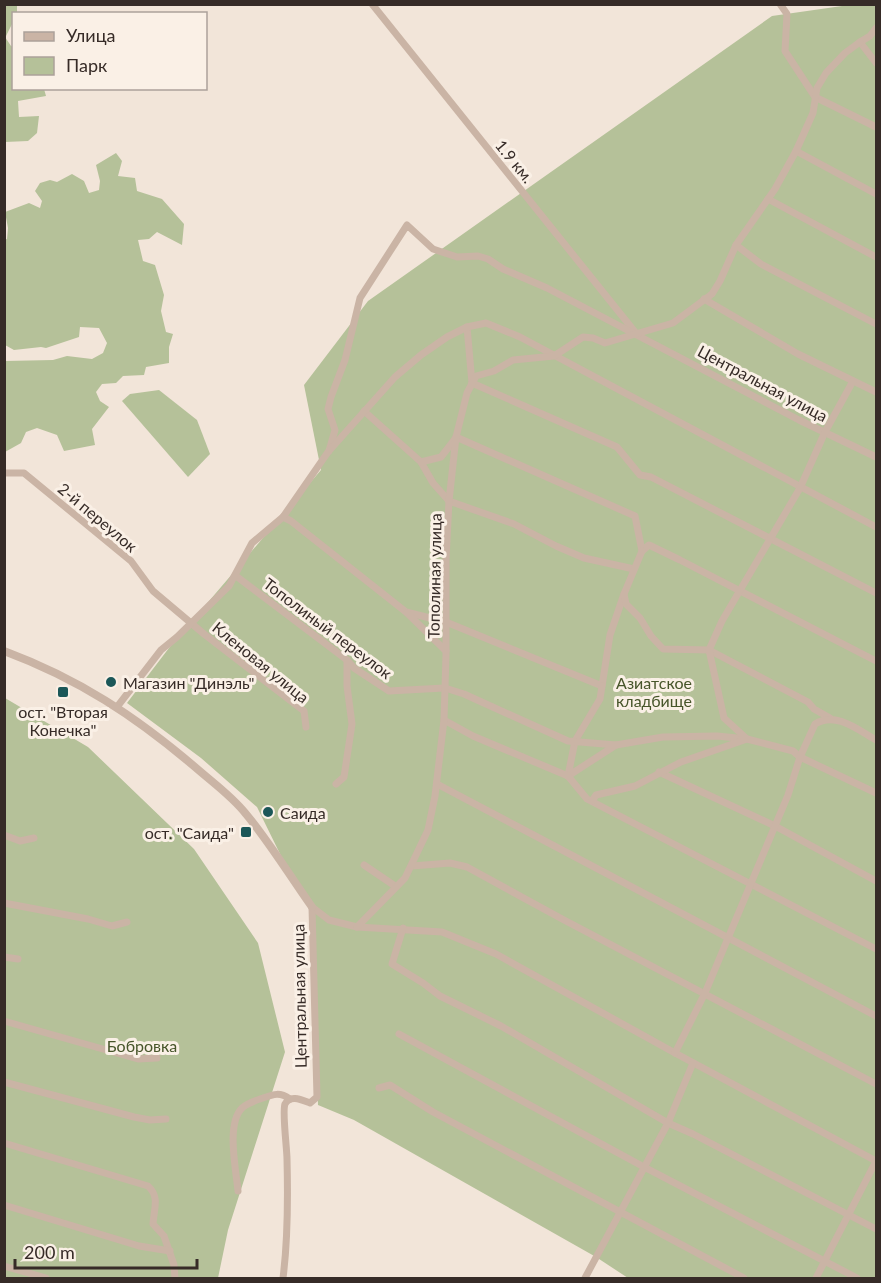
<svg xmlns="http://www.w3.org/2000/svg" width="881" height="1283" viewBox="0 0 881 1283" font-family="Lato,sans-serif">
<rect width="100%" height="100%" fill="#f2e5d9"/>
<!-- green -->
<g fill="#b5c199">
<path d="M5 4 17 5V13L14 14 13 22 6 36 5 35Z"/>
<path d="M849 5H876V1278H628L596 1257 354 1120 318 1105 312 907 283 860 257 807 201 758 127 703 169 648 321 470 304 385 368 301 772 16Z"/>
<path d="M5 37 11 46 13 47 14 88 44 89 46 96 18 101 19 117 39 116 37 133 28 141 5 142Z"/>
<path d="M116 153 122 161 118 176 135 178 137 191 162 199 184 224 182 245 157 232 149 239 138 240 143 261 155 265 164 295 161 311 166 332 173 334 169 347V363L146 367 144 375 123 376 116 383 102 384 96 392 100 401 109 407 92 429 95 445 64 451 57 435 37 428 26 432 21 443 5 452V361L53 360 67 356 92 359 103 353 107 343 99 328 80 327 79 337 46 348 41 347 14 350 5 345 4 240 7 239 8 228 5 212 29 203 40 208 42 201 35 191 40 183 50 180 57 182 72 174 84 181 89 193 99 190 100 181 96 165Z"/>
<path d="M159 390 197 420 210 454 188 477 122 401 130 394Z"/>
<path d="M5 698 88 747 194 849 258 943 285 1052 228 1230 218 1278H5Z"/>
</g>
<g fill="none" stroke-linecap="round" stroke-linejoin="round">
<!-- minor -->
<g stroke="#cab4a5" stroke-width="7">
<path d="M372 4 635 332"/>
<path d="M780 4 787 14 785 51 815 97 876 127"/>
<path d="M876 28 870 36 860 42 876 63"/>
<path d="M796 151 876 194"/>
<path d="M768 199 876 257"/>
<path d="M736 245 761 264 876 324"/>
<path d="M704 299 798 354 876 392"/>
<path d="M467 327 472 383"/>
<path d="M472 383 617 447 640 475 651 477 876 593"/>
<path d="M364 411 421 462 433 483 449 501"/>
<path d="M456 437 635 516 642 551 649 545 680 560 876 661"/>
<path d="M329 451 335 430 328 409 331 397 345 360 360 298 407 225 433 249 457 257 478 256 488 259 503 269 547 288 799 420 876 457"/>
<path d="M421 462 441 457 455 439"/>
<path d="M4 473H24L131 561 153 591 204 634 304 711 306 727"/>
<path d="M449 501 514 524 556 546 584 558 634 569"/>
<path d="M283 517 291 521 406 612 446 622 602 686 610 635 624 594"/>
<path d="M642 551 624 594 626 604 640 618 651 636 663 649 709 650 808 702 814 709 830 718"/>
<path d="M236 576 347 660 354 668 389 691 444 688"/>
<path d="M407 613 446 651"/>
<path d="M602 686 600 699 575 741 568 776 616 745"/>
<path d="M445 688 464 694 568 741 616 745 663 737 717 736 747 739 793 751 800 757 876 793"/>
<path d="M117 707 161 650 177 637 229 586 252 543 283 517 328 452 395 377 421 355 447 337 467 327 486 323 520 337 876 527"/>
<path d="M444 720 473 736 568 776 587 799 876 949"/>
<path d="M659 772 775 826 876 881"/>
<path d="M336 784 344 777 352 724 347 686V660"/>
<path d="M437 784 876 1016"/>
<path d="M592 801 596 795 635 786 681 762 747 739 724 718 709 650 722 621 800 488 825 432 853 381"/>
<path d="M4 835 20 841 34 838"/>
<path d="M364 865 395 886"/>
<path d="M412 866 450 863 467 867 564 920 876 1084"/>
<path d="M4 903 88 919 112 926 127 922"/>
<path d="M312 907 329 920 357 927 442 932 496 954 675 1053 876 1161"/>
<path d="M357 927 405 878 428 830 435 796 444 720 446 655V559L449 501 456 437 467 393 476 376 494 371 513 360 554 356 583 337 593 338 605 343 673 323 712 294 720 281 736 245 775 189 796 151 813 113 817 88 826 73 845 53 860 42"/>
<path d="M403 928 392 964 423 983 440 996 501 1026 668 1123 693 1134 876 1229"/>
<path d="M4 957 18 959"/>
<path d="M4 1021 138 1059 157 1058"/>
<path d="M399 1034 644 1167 857 1278"/>
<path d="M675 1053 705 993 788 795 800 757 815 724C836 711 858 730 876 740"/>
<path d="M4 1082 134 1117 150 1120 166 1119"/>
<path d="M379 1088 390 1085 433 1112 744 1278"/>
<path d="M4 1143 148 1186C160 1197 154 1208 153 1224L164 1236 174 1265 175 1278"/>
<path d="M238 1191C236 1169 226 1124 242 1108 247 1103 257 1100 263 1098 274 1094 280 1092 290 1099"/>
<path d="M4 1205 139 1246 170 1251"/>
<path d="M4 1266 46 1278"/>
<path d="M283 1278C288 1239 288 1198 287 1159 287 1149 282 1111 285 1104 290 1094 302 1100 310 1103L317 1097 312 907"/>
<path d="M585 1278 668 1123 693 1063"/>
<path d="M816 1278 876 1161"/>
</g>
<!-- tertiary -->
<path stroke="#cab4a5" stroke-width="8" d="M4 651C79 679 135 716 195 767 212 782 232 796 246 814 270 843 290 876 312 907"/>
</g>
<!-- markers -->
<g fill="#1b5758" stroke="#faf0e6" stroke-width="2">
<circle cx="111" cy="682" r="6"/>
<rect x="57" y="686" width="12" height="12" rx="3"/>
<circle cx="268" cy="812" r="6"/>
<rect x="240" y="826" width="12" height="12" rx="3"/>
</g>
<g text-anchor="middle" dominant-baseline="central" stroke-width="6" stroke-linejoin="round" paint-order="stroke">
<!-- street labels -->
<g font-size="16" fill="#362b27" stroke="#faf0e6">
<text transform="translate(515 161) rotate(51)">1.9 км.</text>
<text transform="translate(763 383) rotate(28)">Центральная улица</text>
<text transform="translate(98 517) rotate(40)">2-й переулок</text>
<text transform="translate(434 576) rotate(-89)">Тополиная улица</text>
<text transform="translate(328 628) rotate(37)">Тополиный переулок</text>
<text transform="translate(261 662) rotate(39)">Кленовая улица</text>
<text transform="translate(299 996) rotate(-91)">Центральная улица</text>
</g>
<!-- poi labels -->
<g font-size="16" fill="#362b27" stroke="#faf0e6" text-anchor="start">
<text x="123" y="682">Магазин "Динэль"</text>
<text x="63" y="711" text-anchor="middle">ост. "Вторая<tspan x="63" dy="18">Конечка"</tspan></text>
<text x="280" y="812">Саида</text>
<text x="234" y="832" text-anchor="end">ост. "Саида"</text>
</g>
<!-- park labels -->
<g font-size="16" fill="#47552a" stroke="#faf0e6">
<text x="654" y="682">Азиатское<tspan x="654" dy="18">кладбище</tspan></text>
<text x="142" y="1045">Бобровка</text>
</g>
</g>
<!-- border -->
<rect width="881" height="1283" fill="none" stroke="#362b27" stroke-width="12"/>
<!-- legend -->
<rect x="12" y="12" width="195" height="78" fill="#faf0e6" stroke="#aca19a" stroke-width="1.5"/>
<rect x="24" y="32" width="30" height="9" fill="#cab4a5" stroke="#aca19a" stroke-width="1.5"/>
<text x="66" y="42" font-size="18" fill="#362b27">Улица</text>
<rect x="24" y="57" width="30" height="18" fill="#b5c199" stroke="#aca19a" stroke-width="1.5"/>
<text x="66" y="72" font-size="18" fill="#362b27">Парк</text>
<!-- scale -->
<path d="M15 1259v9h182v-9" fill="none" stroke="#362b27" stroke-width="3"/>
<text x="24" y="1259" font-size="18" fill="#362b27" stroke="#faf0e6" stroke-width="4.5" paint-order="stroke">200 m</text>
</svg>
